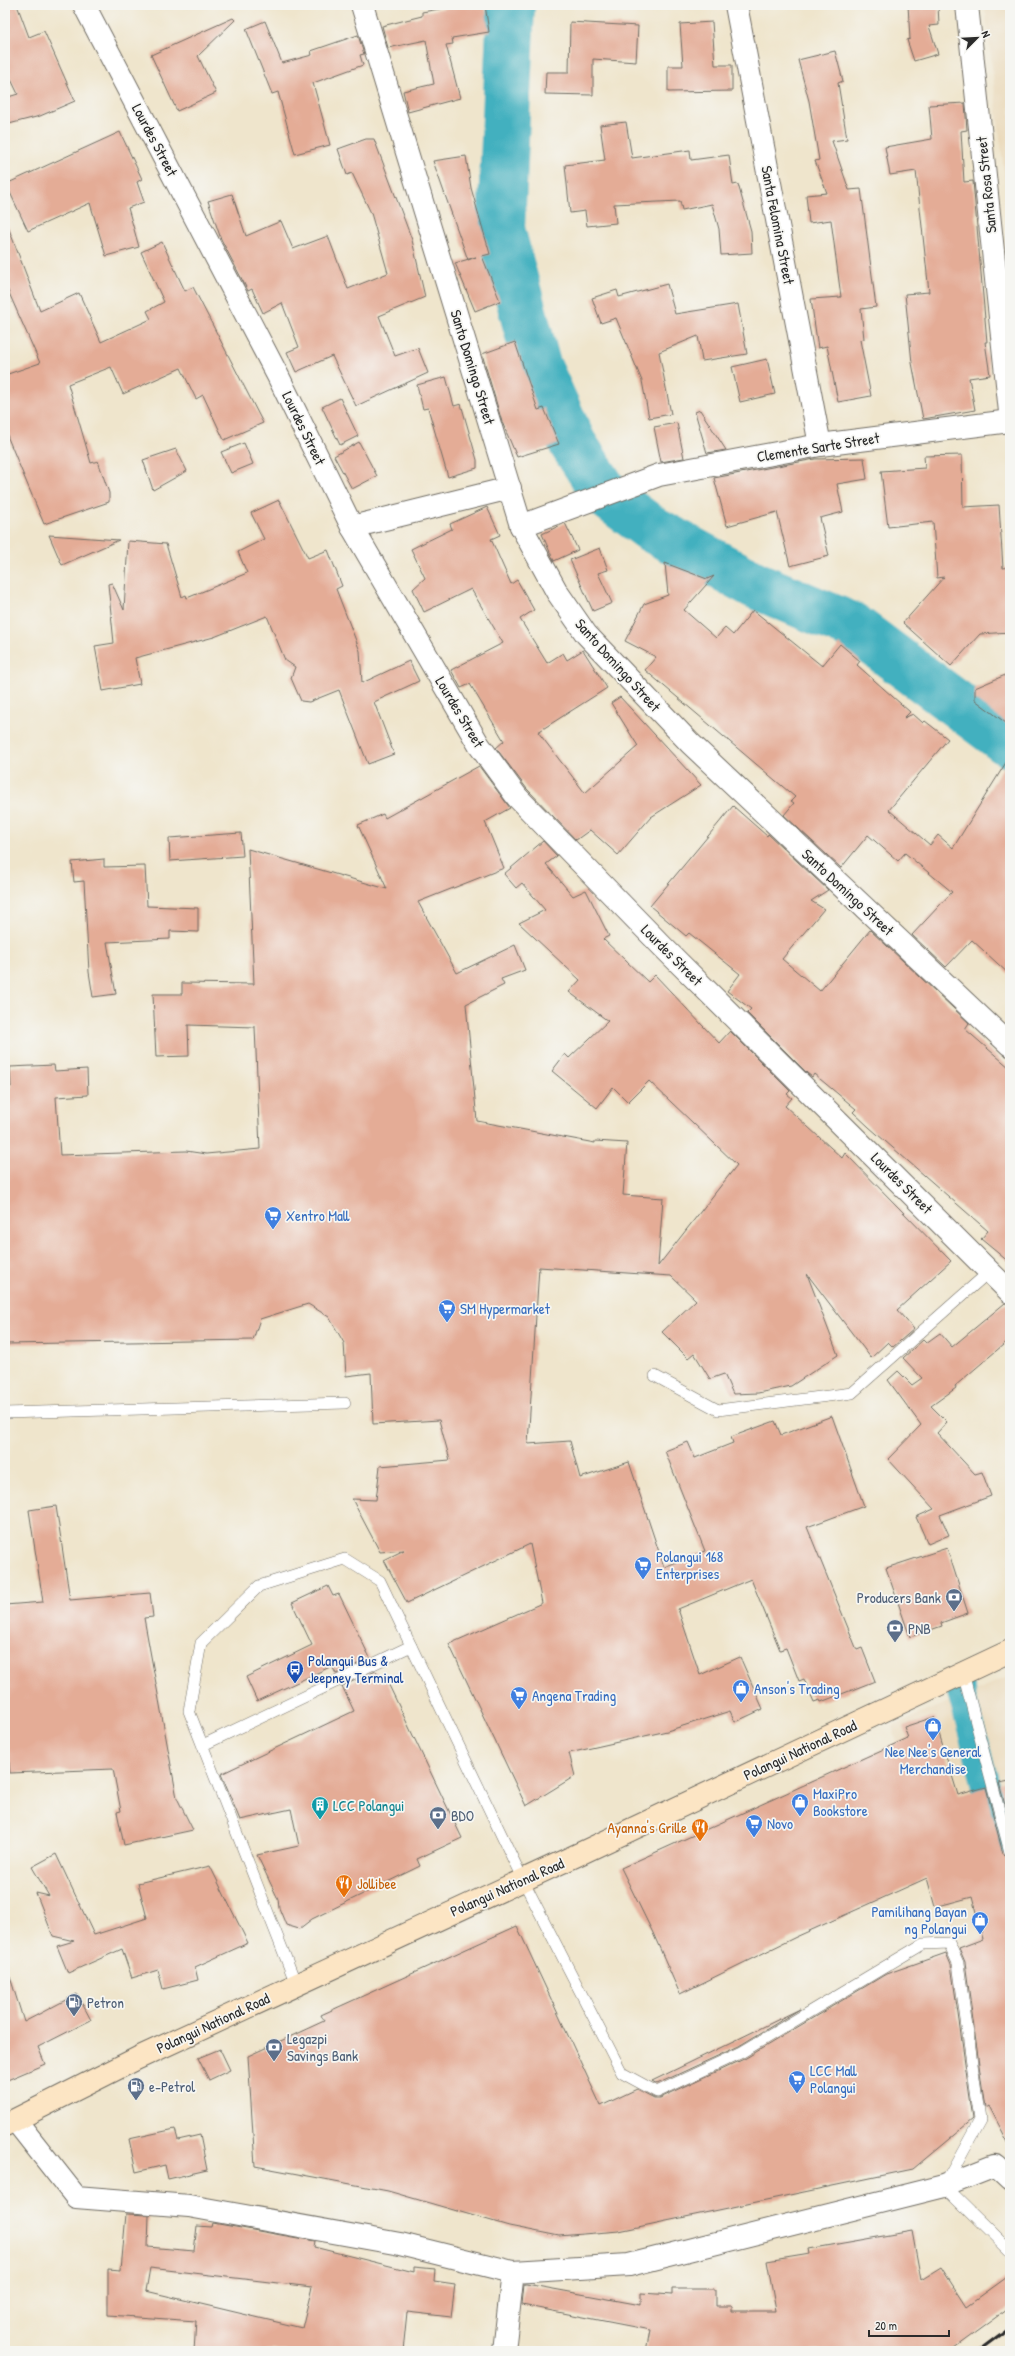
<svg xmlns="http://www.w3.org/2000/svg" width="1015" height="2356" viewBox="0 0 1015 2356" font-family="'Patrick Hand',sans-serif">
<rect width="100%" height="100%" fill="#f6f6f2"/>
<filter id="ink" filterUnits="userSpaceOnUse"><feTurbulence type="fractalNoise" baseFrequency=".025" numOctaves="2"/><feDisplacementMap in="SourceGraphic" scale="8" xChannelSelector="R" yChannelSelector="G"/><feConvolveMatrix kernelMatrix="1 2 1 2 8 2 1 2 1" color-interpolation-filters="sRGB"/></filter>
<filter id="wash" filterUnits="userSpaceOnUse"><feTurbulence type="fractalNoise" baseFrequency=".012" numOctaves="4" result="noise"/><feDisplacementMap in="SourceGraphic" scale="16" xChannelSelector="R" yChannelSelector="G"/><feGaussianBlur stdDeviation="0.9" result="paint"/><feColorMatrix in="noise" values="0 0 0 0 0 0 0 0 0 0 0 0 0 0 0 0 0 1.4 0 .05"/><feComposite in="paint" operator="in"/></filter>
<g filter="url(#wash)">
<rect width="100%" height="100%" fill="#efe5cc"/>
<!-- built -->
<g fill="#ead9ba">
<path d="M985 5H1010V225Z"/>
<path d="M1010 1676V2145L892 1726Z"/>
</g>
<g fill="none" stroke-linecap="round" stroke-linejoin="round">
<!-- canal -->
<path stroke="#43b0bf" stroke-width="28" d="M961 1692 1010 1875"/>
<!-- river -->
<path stroke="#43b0bf" stroke-width="48" d="M511 5 501 229 537 365 573 444 607 496 652 529 755 585 852 626 1010 744"/>
</g>
<g id="blocks">
<!-- building -->
<g fill="#e4ac96" fill-rule="evenodd">
<path d="M5 5H17L29 37 44 31 75 101 40 116 5 125V98L18 94 5 67Z"/>
<path d="M462 5H485L489 32 452 38 453 44 446 45 460 98 408 112 403 91 434 84 426 40 388 48 382 26 422 16V12Z"/>
<path d="M908 5H938L939 25 929 26 938 54 914 61 907 40 910 39Z"/>
<path d="M233 18 235 20 198 56 216 93 177 111 151 55Z"/>
<path d="M265 21 282 63 312 55 311 51 358 35 364 54 360 55 363 65 313 83 330 145 295 154 278 92 272 94 246 29Z"/>
<path d="M570 22 638 26 636 62 593 59V95L545 94 546 72H569Z"/>
<path d="M712 22 715 65H732V91L668 92V66H683L680 24Z"/>
<path d="M835 51 843 81 838 83 847 139 832 141 849 190 861 189 876 307 861 309 864 339 860 340 871 396 838 402 827 346 818 348 811 299 841 297 831 220 809 223 806 195 827 193 815 161 819 160 809 101 798 60Z"/>
<path d="M965 103 967 130 961 131 964 182 973 181 987 342H985L990 375 969 378 975 410 923 419 912 363 905 294 929 292 916 171 890 175 885 147 932 139 929 105Z"/>
<path d="M626 122 632 158 690 150 691 160 729 155 733 185 738 184 751 231 752 253 721 255 719 229 712 204 682 210 680 201 614 204 616 223 587 226 585 211 570 213 565 165 605 160 600 125Z"/>
<path d="M120 132 142 179 137 182 144 202 128 208 139 247 106 256 90 203 28 231 6 184Z"/>
<path d="M366 139H374L412 240 425 297 379 316 395 356 418 348 428 373 356 406 332 356 296 372 287 352 299 347 282 303 263 313 252 289 248 291 221 239 208 201 232 194 246 236 281 221 293 249 328 236 348 289 388 273 371 213 352 173 347 175 338 149Z"/>
<path d="M466 156 471 188 490 254 482 256 500 301 475 311 455 263 476 257 468 260 433 161Z"/>
<path d="M5 224H7L40 311 79 293 101 342 151 319 147 311 164 302 141 252 162 242 185 291 193 287 263 423 224 440 203 395 196 399 181 368 123 394 111 367 68 384 91 463 98 461 109 493V502L44 524 8 438 5 427V375L40 363 5 284Z"/>
<path d="M667 284 675 314 738 304 747 354 702 361 698 336 659 352 671 414 649 418 642 381 616 318 601 323 592 298 617 290 619 297Z"/>
<path d="M515 342 538 410 544 408 559 444 517 457 502 422 482 354Z"/>
<path d="M767 359 775 394 740 402 732 367Z"/>
<path d="M446 377 454 406 461 404 477 460V468L448 477 428 408 423 409 417 385Z"/>
<path d="M340 398 358 436 340 445 322 407Z"/>
<path d="M700 410 726 450 707 453 695 412Z"/>
<path d="M677 423 684 458 661 462 654 427Z"/>
<path d="M359 442 377 476 352 489 334 456Z"/>
<path d="M244 443 253 464 231 473 221 452Z"/>
<path d="M176 449 187 471 153 490 143 460Z"/>
<path d="M962 455 963 507 999 505 1003 568 1010 567V632L980 634 951 666 903 623 944 577 937 578 933 522 888 527 881 471 925 468 924 456Z"/>
<path d="M864 458 867 479 837 484 843 512 820 518 829 556 790 566 777 512 727 526 714 478 815 459Z"/>
<path d="M279 500 308 558 328 550 342 586 336 589 360 651 362 683 409 661 419 681 374 702 394 754 368 764 339 690 309 702 301 701 291 678 295 667 285 660 267 616 214 637 135 658 140 684 103 691 95 646 114 643 108 584 112 583 124 610 128 541 166 544 182 597 186 595 187 598 247 573 238 552 264 539 251 513Z"/>
<path d="M487 507 500 535 491 539 511 584 517 580 534 610 520 619 547 663 563 653 567 660 583 650 607 688 538 732 585 793 638 746 611 703 620 697 701 785 651 817 618 855 590 830 576 840 527 789 496 748 504 741 470 684 461 688 451 670 503 643 471 589 424 612 413 589 425 578 411 549 452 529 450 524Z"/>
<path d="M565 523 578 550 554 561 542 534Z"/>
<path d="M49 535 119 540 62 565Z"/>
<path d="M600 548 608 570 598 573 612 603 593 611 570 560Z"/>
<path d="M665 563 707 579 714 576 684 610 716 638 725 628 733 635 753 610 822 666 840 644 860 661 857 665 910 712 904 718 913 714 923 723 925 721 948 739 889 810 930 845 938 835 953 848 1010 756V975L972 940 946 967 912 935 952 892 905 853 898 861 868 835 841 868 784 815 794 803 791 801 795 797 645 670 656 657 625 641 644 604 668 595Z"/>
<path d="M1010 673V726L975 700V688Z"/>
<path d="M479 766 510 808 485 822 504 868 418 902 457 973 515 945 525 970 501 979 504 985 466 1004 477 1121 595 1143V1141L627 1143 623 1195 663 1198 658 1266 737 1165 649 1081 628 1102 613 1087 597 1108 552 1071 565 1054 569 1058 608 1021 569 992 580 980 519 923 545 910 522 883 516 888 504 874 543 841 557 856 546 864 573 896 586 890 609 936 603 939 648 982 655 975 719 1043 730 1031 790 1091 787 1094 792 1098 785 1106 842 1158 845 1153 951 1261 897 1310 914 1329 893 1347 888 1342 871 1358 807 1274 838 1355 791 1386 758 1393 733 1394 724 1374 710 1379 694 1353 688 1358 662 1332 696 1300 671 1276 539 1267 528 1444 570 1441 580 1478 629 1462 664 1567 705 1551 665 1451 688 1442 695 1458 733 1443 731 1437 775 1421 781 1435 832 1416 864 1506 807 1527 857 1650 862 1648 875 1681 821 1702 820 1700 814 1702 804 1679 799 1681 786 1648 780 1650 751 1579 678 1609 700 1675 740 1657 763 1709 735 1722 730 1711 667 1731 569 1753 575 1776 526 1806 449 1644 542 1603 530 1544 407 1603 384 1560 404 1550 380 1552 352 1499 376 1500 380 1466 450 1460 439 1420 373 1424 371 1373 346 1376 344 1343 329 1317 308 1304 260 1319 253 1340 5 1344V1087H11L10 1067 54 1065 55 1071 87 1069 88 1095 56 1097 60 1155 186 1151 206 1154 260 1149 255 1027 188 1025 189 1056 156 1057 153 994H182V983L254 984 248 849 387 889 358 825 383 814 385 818Z"/>
<path d="M733 806 767 836 768 834 828 890 811 901 824 909 782 959 820 991 870 930 969 1023 965 1029 1010 1068V1263L981 1239 988 1231 869 1127 853 1112 856 1109 814 1074 812 1077 807 1073 747 1013 751 1009 727 991 740 974 689 933 686 936 650 906Z"/>
<path d="M241 833 243 856 170 861 169 838Z"/>
<path d="M104 859V867L145 866 147 906 198 908V932L170 931V939L107 942 116 994 93 997 89 972 84 881 74 882 72 862Z"/>
<path d="M1005 1303 1010 1304V1339L955 1386 956 1388 931 1406 947 1422 937 1433 975 1474 982 1472 991 1496 940 1515 949 1535 928 1544 916 1517 934 1509 888 1459 921 1425 888 1380 898 1371 912 1385 922 1378 903 1358 923 1340 926 1343 940 1333 952 1347Z"/>
<path d="M56 1506 70 1600 150 1593 153 1617 144 1618 177 1798 193 1830 124 1845 117 1812 121 1811 113 1769 10 1773 5 1722V1605L43 1602 29 1510Z"/>
<path d="M947 1548 968 1613 941 1623 942 1626 910 1637 886 1568Z"/>
<path d="M328 1586 333 1596 339 1594 370 1658 336 1674 332 1666 257 1701 246 1677 312 1645 292 1603Z"/>
<path d="M376 1671 381 1682 386 1679 462 1838 417 1859 420 1866 312 1919 299 1929 286 1925 279 1908 278 1899 257 1855 299 1846 291 1809 240 1820 221 1774 354 1711 342 1686Z"/>
<path d="M934 1717 958 1795 986 1787 1003 1854 1010 1859V2148L988 2106 985 2108 965 1962 959 1948 983 1939 972 1897 935 1907 927 1878 796 1937 680 1994 653 1933 621 1868 908 1738 904 1727Z"/>
<path d="M1010 1781V1824L999 1783Z"/>
<path d="M56 1854 94 1935 147 1918 138 1883 210 1866 248 1943 195 1967 198 1980 163 1989 158 1970 132 1978 122 1949 68 1973 57 1946 74 1941 53 1936 36 1893 49 1896 32 1867Z"/>
<path d="M517 1926 601 2106 637 2089 654 2098H660L746 2058 886 1974 946 1953 951 1965 973 2119 913 2169 619 2231 559 2236 509 2226 388 2191 255 2166 248 2056 324 2021 321 2015Z"/>
<path d="M10 1977 24 2022 77 1994 91 2020 38 2047 45 2064 5 2081V1978Z"/>
<path d="M800 2009 739 2046 657 2084 652 2081Z"/>
<path d="M220 2049 230 2070 209 2080 198 2058Z"/>
<path d="M175 2129 178 2140 200 2135 207 2170 168 2179 165 2165 136 2172 129 2139Z"/>
<path d="M126 2214 149 2215 148 2247 194 2251 197 2226 212 2227 213 2223 315 2241 314 2247 414 2272V2267L435 2269 434 2281 455 2284 451 2317 407 2312 403 2351H194L196 2321 108 2315V2269L121 2270ZM150 2268 312 2287 302 2328 146 2291Z"/>
<path d="M912 2231 921 2280 942 2267 967 2306 1010 2275V2307L950 2351H646L650 2330 522 2305 524 2284H526L641 2305V2293L672 2295V2289H715V2306H731V2311H776L767 2261 810 2254 809 2249Z"/>
</g>
</g>
</g>
<g filter="url(#ink)">
<use href="#blocks" fill-opacity="0" stroke="#706c63" stroke-width="1"/>
<g fill="none" stroke-linecap="round" stroke-linejoin="round">
<!-- lane casing -->
<g stroke="#706c63" stroke-width="12">
<g id="lane">
<path d="M655 1376 718 1410 852 1393 990 1271"/>
<path d="M5 1413 345 1403"/>
<path d="M963 1673 1010 1852"/>
<path d="M203 1745 411 1646"/>
<path d="M296 1984 189 1711 201 1643 259 1586 345 1559 380 1581 523 1880 622 2073 657 2092 742 2052 923 1944 949 1943 958 1963 980 2120 944 2186 1010 2251"/>
</g>
</g>
<!-- street casing -->
<g stroke="#706c63" stroke-width="24">
<g id="street">
<path d="M84 5 278 376 352 527 479 745 517 797 663 947 1010 1292"/>
<path d="M362 5 521 526 557 592 586 634 690 743 1010 1045"/>
<path d="M736 5 820 445"/>
<path d="M967 5 1010 412"/>
<path d="M521 526 659 475 820 445 1010 421"/>
<path d="M352 527 510 488"/>
<path d="M16 2121 76 2197 189 2206 400 2244 513 2272 629 2265 944 2186 995 2166 1010 2180"/>
<path d="M504 2351 513 2272"/>
</g>
</g>
<!-- secondary casing -->
<g stroke="#706c63" stroke-width="24">
<path id="secondary" d="M5 2125 138 2058 575 1856 1010 1651"/>
</g>
<!-- lane -->
<use href="#lane" stroke="#fff" stroke-width="11"/>
<!-- street -->
<use href="#street" stroke="#fff" stroke-width="22"/>
<!-- secondary -->
<use href="#secondary" stroke="#fce5c4" stroke-width="22"/>
<!-- rail -->
<path stroke="#2b2b2b" stroke-width="3" d="M979 2351 1010 2328"/>
</g>
</g>
<!-- icons -->
<defs>
<g id="supermarket-pin" transform="scale(0.9)"><path d="M0 17L-7.5 6A9.5 9.5 0 1 1 7.5 6Z" fill="#3f7fe0" stroke="#f6f6f2"/><path d="M-6-5.5h2.5l.6 2H6L4.5 2H-2.5L-4.4-4H-6ZM-1.5 3.2a1.3 1.3 0 1 0 .1 0ZM3 3.2a1.3 1.3 0 1 0 .1 0Z" fill="#fff"/></g>
<g id="bank-pin" transform="scale(0.9)"><path d="M0 17L-7.5 6A9.5 9.5 0 1 1 7.5 6Z" fill="#5c6f8a" stroke="#f6f6f2"/><path d="M-6-4H6V4H-6ZM0-2.3a2.3 2.3 0 1 0 0 4.6a2.3 2.3 0 1 0 0-4.6Z" fill="#fff"/></g>
<g id="bus-pin" transform="scale(0.9)"><path d="M0 17L-7.5 6A9.5 9.5 0 1 1 7.5 6Z" fill="#1a4fb4" stroke="#f6f6f2"/><path d="M-5-6H5V4H4V6H2V4H-2V6H-4V4H-5ZM-3.5-4V0h7V-4ZM-3.5 1.2v1.5H-2V1.2ZM2 1.2v1.5H3.5V1.2Z" fill="#fff"/></g>
<g id="shop-pin" transform="scale(0.9)"><path d="M0 17L-7.5 6A9.5 9.5 0 1 1 7.5 6Z" fill="#3f7fe0" stroke="#f6f6f2"/><path d="M-5-2.5h2.3a2.7 3.5 0 0 1 5.4 0H5L5.5 6h-11ZM-1.5-2.5h3a1.5 2.3 0 0 0-3 0Z" fill="#fff"/></g>
<g id="building-pin" transform="scale(0.9)"><path d="M0 17L-7.5 6A9.5 9.5 0 1 1 7.5 6Z" fill="#0f9aa8" stroke="#f6f6f2"/><path d="M-4-6H4V6H1V3H-1V6H-4ZM-2.5-4.3h1.7v1.8h-1.7ZM.8-4.3h1.7v1.8H.8ZM-2.5-1h1.7V.8h-1.7ZM.8-1h1.7V.8H.8Z" fill="#fff"/></g>
<g id="restaurant-pin" transform="scale(0.9)"><path d="M0 17L-7.5 6A9.5 9.5 0 1 1 7.5 6Z" fill="#e8710a" stroke="#f6f6f2"/><path d="M-5-6h1v4h1v-4h1v4h1v-4h1v5L-1.5 .5V6h-2V.5L-5-1ZM5-6V6H3V1.5H1.5Q1.5-4 5-6Z" fill="#fff"/></g>
<g id="fuel-pin" transform="scale(0.9)"><path d="M0 17L-7.5 6A9.5 9.5 0 1 1 7.5 6Z" fill="#5c6f8a" stroke="#f6f6f2"/><path d="M-5.5-6h7V0h2V4h1.3V-2.5L3-4.5l.8-.8L6-3V5H2.5V1h-1V6h-7ZM-4.2-4.7v3.2H.2V-4.7Z" fill="#fff"/></g>
</defs>
<g fill-rule="evenodd">
<use href="#supermarket-pin" x="273" y="1215"/>
<use href="#supermarket-pin" x="447" y="1308"/>
<use href="#supermarket-pin" x="643" y="1565"/>
<use href="#bank-pin" x="954" y="1597"/>
<use href="#bank-pin" x="895" y="1628"/>
<use href="#bus-pin" x="295" y="1669"/>
<use href="#shop-pin" x="741" y="1688"/>
<use href="#supermarket-pin" x="519" y="1695"/>
<use href="#shop-pin" x="933" y="1726"/>
<use href="#shop-pin" x="800" y="1802"/>
<use href="#building-pin" x="320" y="1805"/>
<use href="#bank-pin" x="438" y="1815"/>
<use href="#supermarket-pin" x="754" y="1823"/>
<use href="#restaurant-pin" x="700" y="1827"/>
<use href="#restaurant-pin" x="344" y="1883"/>
<use href="#shop-pin" x="980" y="1920"/>
<use href="#fuel-pin" x="74" y="2002"/>
<use href="#bank-pin" x="274" y="2047"/>
<use href="#supermarket-pin" x="797" y="2079"/>
<use href="#fuel-pin" x="136" y="2086"/>
</g>
<g text-anchor="middle" dominant-baseline="central" stroke-width="3.5" stroke-linejoin="round" paint-order="stroke">
<!-- street labels -->
<g font-size="15" fill="#2b2b2b" stroke="#f6f6f2">
<text transform="translate(155 140) rotate(62)">Lourdes Street</text>
<text transform="translate(986 185) rotate(-96)">Santa Rosa Street</text>
<text transform="translate(778 225) rotate(79)">Santa Felomina Street</text>
<text transform="translate(473 367) rotate(73)">Santo Domingo Street</text>
<text transform="translate(304 428) rotate(64)">Lourdes Street</text>
<text transform="translate(818 447) rotate(-9)">Clemente Sarte Street</text>
<text transform="translate(618 665) rotate(48)">Santo Domingo Street</text>
<text transform="translate(460 712) rotate(59)">Lourdes Street</text>
<text transform="translate(848 892) rotate(43)">Santo Domingo Street</text>
<text transform="translate(672 955) rotate(45)">Lourdes Street</text>
<text transform="translate(902 1183) rotate(45)">Lourdes Street</text>
<text transform="translate(800 1750) rotate(-25)">Polangui National Road</text>
<text transform="translate(507 1887) rotate(-24)">Polangui National Road</text>
<text transform="translate(213 2023) rotate(-25)">Polangui National Road</text>
</g>
<!-- shop labels -->
<g font-size="15" fill="#366cbe" stroke="#f6f6f2" text-anchor="start">
<text x="286" y="1215">Xentro Mall</text>
<text x="460" y="1308">SM Hypermarket</text>
<text x="656" y="1556">Polangui 168<tspan x="656" dy="17">Enterprises</tspan></text>
<text x="754" y="1688">Anson's Trading</text>
<text x="532" y="1695">Angena Trading</text>
<text x="933" y="1751" text-anchor="middle">Nee Nee's General<tspan x="933" dy="17">Merchandise</tspan></text>
<text x="813" y="1793">MaxiPro<tspan x="813" dy="17">Bookstore</tspan></text>
<text x="767" y="1823">Novo</text>
<text x="967" y="1911" text-anchor="end">Pamilihang Bayan<tspan x="967" dy="17">ng Polangui</tspan></text>
<text x="810" y="2070">LCC Mall<tspan x="810" dy="17">Polangui</tspan></text>
</g>
<!-- service labels -->
<g font-size="15" fill="#4e5e75" stroke="#f6f6f2" text-anchor="start">
<text x="941" y="1597" text-anchor="end">Producers Bank</text>
<text x="908" y="1628">PNB</text>
<text x="451" y="1815">BDO</text>
<text x="87" y="2002">Petron</text>
<text x="287" y="2038">Legazpi<tspan x="287" dy="17">Savings Bank</tspan></text>
<text x="149" y="2086">e-Petrol</text>
</g>
<!-- transit labels -->
<g font-size="15" fill="#164399" stroke="#f6f6f2" text-anchor="start">
<text x="308" y="1660">Polangui Bus &amp;<tspan x="308" dy="17">Jeepney Terminal</tspan></text>
</g>
<!-- culture labels -->
<g font-size="15" fill="#0d838f" stroke="#f6f6f2" text-anchor="start">
<text x="333" y="1805">LCC Polangui</text>
</g>
<!-- food labels -->
<g font-size="15" fill="#c56008" stroke="#f6f6f2" text-anchor="end">
<text x="687" y="1827">Ayanna's Grille</text>
<text x="357" y="1883" text-anchor="start">Jollibee</text>
</g>
</g>
<!-- margin -->
<rect width="1015" height="2356" fill="none" stroke="#f6f6f2" stroke-width="20"/>
<!-- north arrow -->
<g transform="translate(977 38) rotate(66)" stroke="#f6f6f2" stroke-width="3" paint-order="stroke">
<path d="M0-3L7 15L0 10L-7 15Z" fill="#2b2b2b"/>
<text y="-6" font-size="11" font-weight="bold" text-anchor="middle" fill="#2b2b2b">N</text>
</g>
<!-- scale -->
<path d="M869 2330v6h80v-6" fill="none" stroke="#2b2b2b" stroke-width="2"/>
<text x="875" y="2330" font-size="12" fill="#2b2b2b" stroke="#f6f6f2" stroke-width="3" paint-order="stroke">20 m</text>
</svg>
